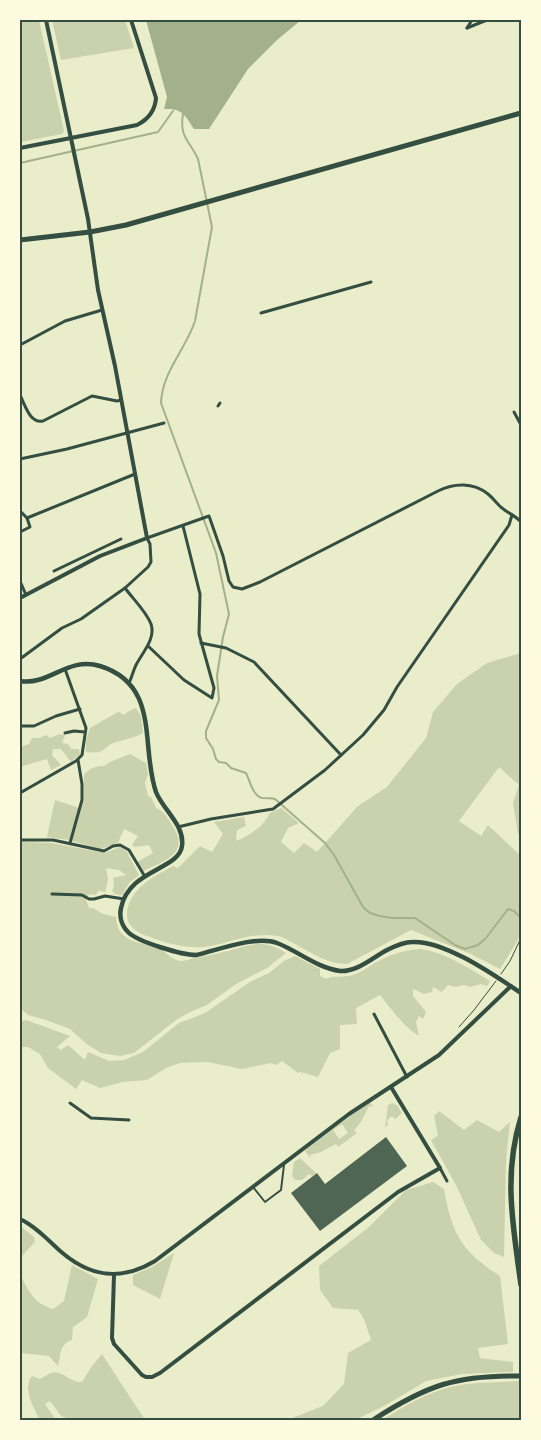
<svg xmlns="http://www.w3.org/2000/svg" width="541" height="1440" viewBox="0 0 541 1440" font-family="'Source Sans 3',sans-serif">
<rect width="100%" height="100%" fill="#e9edc9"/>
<!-- green -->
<g fill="#cad2ad" fill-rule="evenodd">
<path d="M20 20H39L64 131 62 134 20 142Z"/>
<path d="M52 20H125L134 48 61 60Z"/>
<path d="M521 653V836L518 834 513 803 519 785 499 767 459 821 481 836 488 825 521 856V927L518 940 500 969 471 954 411 930 347 964C327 964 312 953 295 944 289 941 284 937 278 936 252 932 235 941 211 946 187 950 166 943 144 935 135 931 126 924 127 913 130 888 153 877 173 866L178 868 200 846 212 852 223 834 214 822 244 817 246 826 237 830 236 841C250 835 263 827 270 813L281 808 299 823 288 828 281 842 294 853 304 843 317 852 358 806 387 787 426 738 433 712 457 684 487 663Z"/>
<path d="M136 708 141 716 143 733C134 738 123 740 113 743 108 745 104 751 99 752 95 753 90 752 86 752V740L90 728 118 712 125 715 127 712Z"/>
<path d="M60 734 65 735 62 743 68 744 71 749H79L80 754 71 762 61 749H53L52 755 61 765 51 770 47 759 23 766 20 769V747L29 744 32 738H40L46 735 50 738Z"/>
<path d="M130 754 146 763 148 774 145 783 148 796 151 797 156 808C164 811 167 817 172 825 191 853 165 861 143 871L137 862 153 853 149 845 135 847 132 845 138 836 124 829 118 843 100 849 72 841 84 800V775C90 768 95 766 104 766L110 762Z"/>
<path d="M55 800 79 808 69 840 47 837Z"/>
<path d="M22 842 51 843 105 853 120 847 127 852 139 875 130 882 122 895 115 894 112 891 114 886 113 878 126 875 119 870 106 868 108 880 105 892 98 891 96 895 89 894 86 900 89 908H93L103 914 116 917C117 945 144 941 162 950 168 954 173 961 182 961 185 961 190 959 193 958 203 956 213 955 223 952 249 946 261 937 286 953L267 968 236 984 207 1005 190 1012 176 1020 134 1053 120 1056 101 1053 88 1045 70 1029 46 1020 28 1015 20 1008V843Z"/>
<path d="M421 949C447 953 468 968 490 981L487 986 481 984 470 987 464 985 455 987 448 985 442 992 433 987 432 992 424 994 413 989V996L426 1012 423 1019 419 1016 416 1022 419 1036C403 1026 392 1010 380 995L356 1008 357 1024 340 1025V1049L330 1053 318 1077 300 1072 298 1073 282 1061 276 1065 271 1063 242 1069 207 1062 180 1063 166 1068 147 1080 123 1082 100 1088 82 1080 76 1089 48 1068 40 1054 28 1047H20V1022L26 1020 70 1036 57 1047 61 1050 68 1045 85 1060 88 1052 109 1061 124 1060 143 1052 179 1023 205 1013 250 982 269 973 284 961 295 956 320 969V976L326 979C335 975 344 978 353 975 360 973 367 968 373 964 389 955 403 950 421 949Z"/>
<path d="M370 1102 373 1107 369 1106 361 1122 354 1130 357 1133 338 1147 336 1144 321 1152 310 1155 311 1159 305 1151 309 1146ZM342 1124 348 1133 339 1139 333 1130Z"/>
<path d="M392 1103 397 1105 402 1113 395 1119 392 1116 387 1120 388 1125 385 1127 388 1105Z"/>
<path d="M439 1111 464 1130 477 1120 499 1132 510 1122 506 1160 504 1257 494 1253 481 1240 457 1187 431 1140 438 1136 434 1116Z"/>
<path d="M300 1158 316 1173 312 1176 309 1174 302 1180H295L292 1176 294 1162Z"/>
<path d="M433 1182 444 1189C452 1234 461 1251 500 1276L508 1344 478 1348 480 1358 513 1362V1372L462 1374 426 1381 386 1405 355 1420H287L323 1406 344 1384 348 1353 371 1340 364 1319 358 1310 333 1308 320 1290 319 1266 369 1227 406 1190Z"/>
<path d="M20 1226 34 1237 35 1242 20 1258Z"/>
<path d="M174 1253 160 1299 133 1285V1275L152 1267Z"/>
<path d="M72 1265 98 1279 87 1317 73 1327 72 1340C59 1344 61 1355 58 1366L49 1356 20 1353V1275C30 1292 32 1302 53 1309L64 1301Z"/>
<path d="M102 1354 145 1420H71L61 1416 50 1401 45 1404 56 1420H40C34 1408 22 1389 32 1376L40 1379C44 1377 48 1374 51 1373 62 1369 71 1384 82 1382L92 1366Z"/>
<path d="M519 1381 521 1420H383C408 1403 437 1387 468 1384 485 1382 502 1382 519 1381Z"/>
</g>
<!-- water -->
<path fill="#a3b18a" d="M146 20H301L277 40 248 69 209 129H194C185 115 182 108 164 109L167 97Z"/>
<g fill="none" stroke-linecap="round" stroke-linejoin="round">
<!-- stream -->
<g stroke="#a3b18a" stroke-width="2">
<path d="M183 114C179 138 190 141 198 159L212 227 195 321C186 349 162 372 161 403L216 553 229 614 223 637 217 676 219 700 206 731V738L213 749 216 759 219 762 226 763 231 768 246 773C250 781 253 796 262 798 267 798 271 798 275 799L325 843 334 855 363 907 370 913 380 916 392 918H415L455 945 465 949 478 945 486 938 508 909 514 911 521 918"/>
<path d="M20 163 158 132 173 111"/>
</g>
</g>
<!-- building -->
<path fill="#4f6655" d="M386 1137 407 1166 320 1231 291 1193 317 1173 325 1184Z"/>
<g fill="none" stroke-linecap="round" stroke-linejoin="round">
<!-- path -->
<g stroke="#344e41" stroke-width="1">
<path d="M501 974 510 961 521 938"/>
<path d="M459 1027 474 1010 496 981"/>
</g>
<!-- service -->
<path stroke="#344e41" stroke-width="2" d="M253 1187 265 1202 281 1190 284 1165"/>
<!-- minor -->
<g stroke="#344e41" stroke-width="3">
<path d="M467 28 487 20"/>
<path d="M467 28 472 20"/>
<path d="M261 313 371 282"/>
<path d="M20 345 65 321 102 310"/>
<path d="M20 395C25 405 30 424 43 421L92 396 117 401 121 400"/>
<path d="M218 406 220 403"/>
<path d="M514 412 521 425"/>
<path d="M20 459 67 449 164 423"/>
<path d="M20 511 27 518 30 527 20 532"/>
<path d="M27 518 135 474"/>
<path d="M54 571 121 539"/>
<path d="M20 581 26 595"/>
<path d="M125 588C133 599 146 611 151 624 156 639 142 653 136 665 133 671 132 677 129 683"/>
<path d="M201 643 226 648 254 662 341 755"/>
<path d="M148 646 184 680 212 698 214 688 199 634 200 594 183 526"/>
<path d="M20 659 62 628 81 619 125 588 148 567 151 562 150 544 147 538 209 516 223 556 229 581 233 587 242 589 260 582 438 491C454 483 473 482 488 494 493 498 497 504 502 508 508 513 516 516 521 522"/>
<path d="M20 726H34L56 716 80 709"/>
<path d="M65 733 74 731 85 732"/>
<path d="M20 793 76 761 82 755 86 728 65 669"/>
<path d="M178 827 211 819 273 809 325 770 363 735 384 710 397 687 509 525 512 515"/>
<path d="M20 840H53L104 851 113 846 120 845 129 850 144 875"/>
<path d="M70 843 82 800V784L78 760"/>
<path d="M52 894 82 895 89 899H94L105 896 124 899"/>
<path d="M374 1014 407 1077"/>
<path d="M70 1103 91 1118 129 1120"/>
<path d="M440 1168 447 1181"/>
</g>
<!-- tertiary -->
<g stroke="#344e41" stroke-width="4">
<path d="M20 148 137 125C149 119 155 111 156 98L131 20"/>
<path d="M20 598 100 556 147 538 115 366 98 290 88 219 46 20"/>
<path d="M20 1219C35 1226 47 1239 59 1250 89 1277 120 1282 155 1261L349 1114 439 1055 511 986"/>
<path d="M114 1275 112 1338 114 1344 142 1375 146 1377H152L160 1373 398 1192 440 1168 391 1087"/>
</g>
<!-- secondary -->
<path stroke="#344e41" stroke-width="4.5" d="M20 681C49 686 68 656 100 666 161 685 140 746 156 792 163 810 185 825 182 846 179 870 129 869 121 908 119 917 122 926 128 932 138 942 182 955 196 955 218 950 256 935 277 943 298 951 317 968 340 971 357 972 372 958 387 950 395 946 404 942 412 942 444 940 494 975 521 993"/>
<!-- primary -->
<path stroke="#344e41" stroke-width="5" d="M373 1420C427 1385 456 1375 521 1376"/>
<!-- trunk -->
<path stroke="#344e41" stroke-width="5" d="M20 240 90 232 126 225 521 113"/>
<!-- motorway -->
<path stroke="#344e41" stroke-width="5.5" d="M521 1117C503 1175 513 1225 521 1285"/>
</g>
<!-- border -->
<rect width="541" height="1440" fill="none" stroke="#fefae0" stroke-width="42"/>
<rect x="21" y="21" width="499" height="1398" fill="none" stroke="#344e41" stroke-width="2"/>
</svg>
